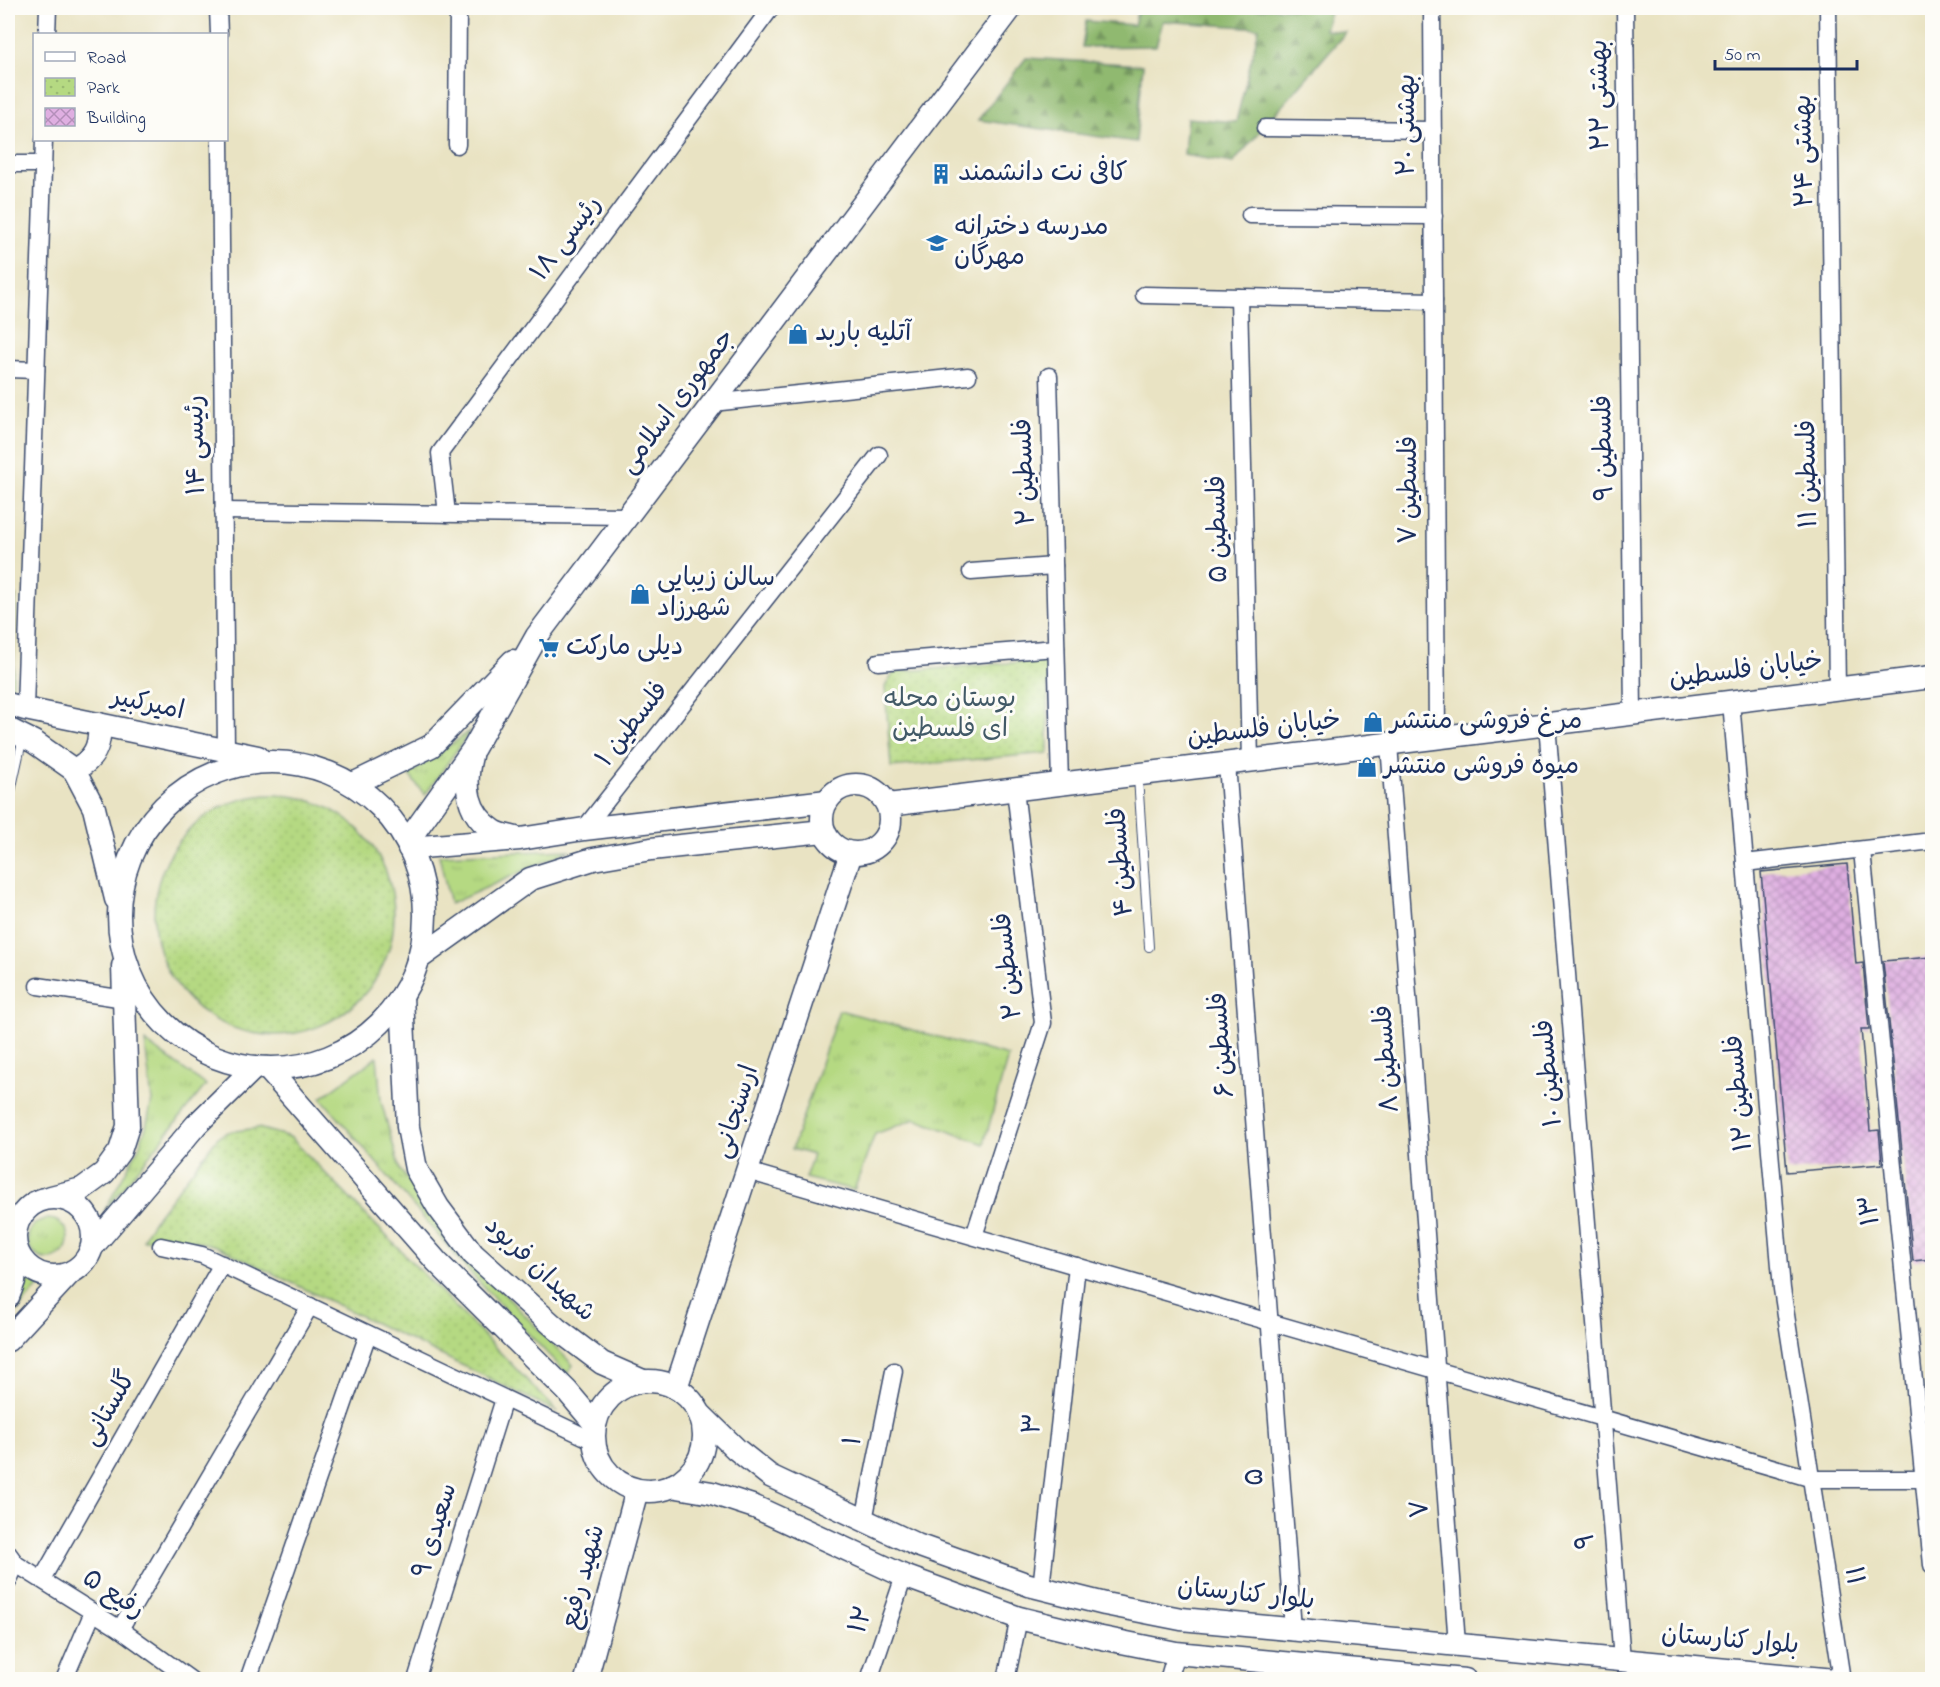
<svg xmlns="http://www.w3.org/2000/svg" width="1940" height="1687" viewBox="0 0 1940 1687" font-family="'Indie Flower','Playpen Sans Arabic',sans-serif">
<defs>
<pattern id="grass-tufts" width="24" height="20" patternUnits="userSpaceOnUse" patternTransform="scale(1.5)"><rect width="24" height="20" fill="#b5d982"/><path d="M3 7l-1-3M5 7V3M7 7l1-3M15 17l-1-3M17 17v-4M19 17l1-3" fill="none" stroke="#9bbb73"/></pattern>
<pattern id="forest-firs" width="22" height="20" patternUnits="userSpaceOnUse" patternTransform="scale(1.5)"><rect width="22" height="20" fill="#90b970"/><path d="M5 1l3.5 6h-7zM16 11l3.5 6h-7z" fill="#75975f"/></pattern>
<pattern id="park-dots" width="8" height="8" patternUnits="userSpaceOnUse" patternTransform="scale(1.5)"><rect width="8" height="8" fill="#b5d982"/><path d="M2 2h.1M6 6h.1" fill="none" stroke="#9bbb73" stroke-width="1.8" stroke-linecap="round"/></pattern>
<pattern id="building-cross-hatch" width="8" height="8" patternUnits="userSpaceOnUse" patternTransform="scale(1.5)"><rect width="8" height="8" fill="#dfafe1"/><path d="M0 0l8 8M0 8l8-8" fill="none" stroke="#b48fba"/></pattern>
</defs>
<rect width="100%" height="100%" fill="#fdfcf7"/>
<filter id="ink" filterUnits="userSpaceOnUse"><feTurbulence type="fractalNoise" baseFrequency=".0167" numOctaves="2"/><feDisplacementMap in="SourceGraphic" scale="12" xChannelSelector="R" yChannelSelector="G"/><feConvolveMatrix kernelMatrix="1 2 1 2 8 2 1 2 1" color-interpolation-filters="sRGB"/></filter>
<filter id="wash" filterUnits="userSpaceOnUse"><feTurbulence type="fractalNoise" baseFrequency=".008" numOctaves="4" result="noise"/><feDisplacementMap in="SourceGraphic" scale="24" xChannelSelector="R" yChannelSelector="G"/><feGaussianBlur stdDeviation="1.35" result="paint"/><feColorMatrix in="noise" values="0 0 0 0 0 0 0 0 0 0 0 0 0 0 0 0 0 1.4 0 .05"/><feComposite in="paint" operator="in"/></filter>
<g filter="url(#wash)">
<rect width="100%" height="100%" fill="#e9e3c3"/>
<!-- grass -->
<g fill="url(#grass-tufts)" stroke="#688470" stroke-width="1.5">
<path d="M471 730 425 795 409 775Z"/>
<path d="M570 850 450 904 439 855Z"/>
<path d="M839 1010 1008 1056 984 1144 915 1119 875 1134 854 1190 805 1178 813 1155 792 1149Z"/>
<path d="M145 1042 206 1085 103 1213 139 1147 146 1127 152 1101Z"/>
<path d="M377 1057 381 1101 400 1170 480 1269 573 1365 567 1374 473 1276 321 1098Z"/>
<circle cx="48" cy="1239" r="20"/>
<path d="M23 1275 39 1286 8 1321 19 1298Z"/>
</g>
<!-- forest -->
<g fill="url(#forest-firs)" stroke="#567467" stroke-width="1.5">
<path d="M1138 8H1331L1325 30 1346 32 1233 163 1184 155 1187 118 1236 122 1259 28 1163 21 1156 46 1082 47 1086 21 1134 25Z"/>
<path d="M1026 58 1143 65 1136 142 978 120Z"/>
</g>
<!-- park -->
<g fill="url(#park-dots)" stroke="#688470" stroke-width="1.5">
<path d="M8 596H16L13 682 11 695 8 693Z"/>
<path d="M1048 660V753L891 767 885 687 894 672Z"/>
<circle cx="274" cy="915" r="120"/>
<path d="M258 1128 290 1137 558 1412 216 1246C192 1239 169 1238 143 1240L147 1231 155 1219 218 1137 228 1132Z"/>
</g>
<g id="blocks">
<!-- building -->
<g fill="url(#building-cross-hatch)">
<path d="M1847 864 1856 964 1863 963 1869 1029H1861L1870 1131 1879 1130 1882 1164 1787 1172 1761 872Z"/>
<path d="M1932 957V1259L1913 1261 1883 961Z"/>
</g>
</g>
</g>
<g filter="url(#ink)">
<use href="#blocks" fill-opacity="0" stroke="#3a4a6d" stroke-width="1.5"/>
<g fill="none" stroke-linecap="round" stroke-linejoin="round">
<!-- lane casing -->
<g stroke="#3a4a6d" stroke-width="10">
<g id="lane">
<path d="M1138 777 1149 947"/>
<path d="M8 805 23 737"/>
</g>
</g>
<!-- street casing -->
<g stroke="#3a4a6d" stroke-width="19">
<g id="street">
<path d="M218 8 219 34"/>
<path d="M1432 8 1437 738"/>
<path d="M1625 8 1633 714"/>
<path d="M1828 8 1837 689"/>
<path d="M47 34 48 8"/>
<path d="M1265 128 1433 130"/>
<path d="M220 140 226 750"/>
<path d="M457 145 458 8"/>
<path d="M8 164H43"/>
<path d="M1250 215 1434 216"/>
<path d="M1144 295 1434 301"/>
<path d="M1239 297 1250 761"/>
<path d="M8 369 36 370"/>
<path d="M1049 376 1060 784"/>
<path d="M712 403 968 376"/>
<path d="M223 511 628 516"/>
<path d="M447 514 440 453 771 8"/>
<path d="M971 572 1054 566"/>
<path d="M878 662 1056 648"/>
<path d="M1731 702 1782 1289 1842 1680"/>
<path d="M25 709 44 140"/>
<path d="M1547 724 1622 1660"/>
<path d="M1389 744 1457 1644"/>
<path d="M1227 764 1293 1629"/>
<path d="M584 829 879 455"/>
<path d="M1862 850 1932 1565"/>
<path d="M1745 863 1932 841"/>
<path d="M38 986 125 999"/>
<path d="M747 1171 1813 1479H1932"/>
<path d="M974 1236 1043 1023 1015 790"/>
<path d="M161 1246 202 1255 594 1441"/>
<path d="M864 1520 894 1371"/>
<path d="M8 1553 16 1564 120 1629 191 1680"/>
<path d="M42 1579 222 1264"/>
<path d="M8 1582 16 1564"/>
<path d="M1041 1588 1077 1266"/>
<path d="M120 1629 310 1306"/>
<path d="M64 1680 93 1612"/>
<path d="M248 1680 368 1334"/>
<path d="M416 1680 504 1399"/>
<path d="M869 1680 904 1576"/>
<path d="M1006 1680 1019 1618"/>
<path d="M1168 1680 1176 1653"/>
</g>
</g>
<!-- secondary casing -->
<g stroke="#3a4a6d" stroke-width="25">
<g id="secondary">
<path d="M8 704 25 709 258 757"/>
<path d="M8 729 34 742 74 770 94 808 116 899"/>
<path d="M471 756C464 785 466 813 494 831 500 835 509 836 516 838"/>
<circle cx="272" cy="915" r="153"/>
<path d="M74 770C94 760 101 746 99 724"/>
<path d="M353 784 431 746 513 661"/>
<circle cx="856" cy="819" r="34"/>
<path d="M888 805 1932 677"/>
<path d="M407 842 474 748 537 636 1011 8"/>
<path d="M409 848 520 839 584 829 827 801"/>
<path d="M418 959 530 879 593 859 651 849 824 831"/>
<path d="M402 996 408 1127 416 1169 438 1207 473 1254 557 1329 602 1363 643 1381"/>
<path d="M267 1068 437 1262 567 1391 595 1424"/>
<path d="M51 1197 82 1189 104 1173 120 1151 128 1126 123 966"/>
<circle cx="54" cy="1237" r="39"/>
<path d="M93 1246 196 1125 255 1067"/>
<path d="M8 1297 14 1281 17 1252"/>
<path d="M8 1340 69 1274"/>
<circle cx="649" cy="1436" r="55"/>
<path d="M676 1388 851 853"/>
<path d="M699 1413 736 1449 770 1476 917 1545 1029 1585 1105 1604 1181 1619 1835 1680"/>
<path d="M671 1486 712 1493 755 1507 904 1576 1019 1618 1097 1637 1176 1653 1465 1680"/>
<path d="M586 1680 637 1490"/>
</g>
</g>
<!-- lane -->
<use href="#lane" stroke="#fff" stroke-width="8"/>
<!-- street -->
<use href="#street" stroke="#fff" stroke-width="16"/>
<!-- secondary -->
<use href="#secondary" stroke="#fff" stroke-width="22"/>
</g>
</g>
<!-- icons -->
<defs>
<g id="building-bare" transform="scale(1.62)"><path d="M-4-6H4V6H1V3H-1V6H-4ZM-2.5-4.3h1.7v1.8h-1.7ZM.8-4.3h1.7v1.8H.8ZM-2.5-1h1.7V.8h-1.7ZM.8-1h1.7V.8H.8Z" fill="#1f6fb2" stroke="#fdfcf7" stroke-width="2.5" paint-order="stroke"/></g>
<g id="school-bare" transform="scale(1.62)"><path d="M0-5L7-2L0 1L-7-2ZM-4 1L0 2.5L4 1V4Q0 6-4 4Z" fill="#1f6fb2" stroke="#fdfcf7" stroke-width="2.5" paint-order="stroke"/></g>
<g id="shop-bare" transform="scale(1.62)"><path d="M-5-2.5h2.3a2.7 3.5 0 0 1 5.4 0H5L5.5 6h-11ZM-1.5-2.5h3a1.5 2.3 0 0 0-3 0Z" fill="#1f6fb2" stroke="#fdfcf7" stroke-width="2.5" paint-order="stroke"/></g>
<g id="supermarket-bare" transform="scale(1.62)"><path d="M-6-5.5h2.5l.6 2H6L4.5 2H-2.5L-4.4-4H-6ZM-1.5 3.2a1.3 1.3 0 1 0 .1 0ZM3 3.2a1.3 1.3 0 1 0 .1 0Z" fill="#1f6fb2" stroke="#fdfcf7" stroke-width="2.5" paint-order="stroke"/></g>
</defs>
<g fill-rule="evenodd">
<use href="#building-bare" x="941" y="174"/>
<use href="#school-bare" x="937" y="243"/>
<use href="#shop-bare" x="798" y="334"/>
<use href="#shop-bare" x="640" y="594"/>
<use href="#supermarket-bare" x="549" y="648"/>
<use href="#shop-bare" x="1373" y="722"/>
<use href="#shop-bare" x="1367" y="767"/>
</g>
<g text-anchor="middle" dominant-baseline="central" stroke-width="6" stroke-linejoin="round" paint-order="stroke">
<!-- street labels -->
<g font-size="26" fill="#1b2f5e" stroke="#fdfcf7">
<text transform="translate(1601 95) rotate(-91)">بهشتی ۲۲</text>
<text transform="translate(1408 125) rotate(-90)">بهشتی ۲۰</text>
<text transform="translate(1805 151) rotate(-91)">بهشتی ۲۴</text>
<text transform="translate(567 239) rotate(-53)">رئیسی ۱۸</text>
<text transform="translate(678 402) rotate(-53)">جمهوری اسلامی</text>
<text transform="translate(197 445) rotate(-91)">رئیسی ۱۴</text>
<text transform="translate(1605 448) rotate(-91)">فلسطین ۹</text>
<text transform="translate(1026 472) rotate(-92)">فلسطین ۲</text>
<text transform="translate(1809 474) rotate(-91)">فلسطین ۱۱</text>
<text transform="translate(1410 490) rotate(-90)">فلسطین ۷</text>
<text transform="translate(1219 529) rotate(-91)">فلسطین ۵</text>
<text transform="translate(1746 671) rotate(-7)">خیابان فلسطین</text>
<text transform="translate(148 705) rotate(12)">امیرکبیر</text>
<text transform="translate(633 725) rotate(-52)">فلسطین ۱</text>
<text transform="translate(1264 730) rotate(-7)">خیابان فلسطین</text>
<text transform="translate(1122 862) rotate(-94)">فلسطین ۴</text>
<text transform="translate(1009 966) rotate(-96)">فلسطین ۲</text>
<text transform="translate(1223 1045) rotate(-94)">فلسطین ۶</text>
<text transform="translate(1388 1059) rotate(-94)">فلسطین ۸</text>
<text transform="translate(1550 1073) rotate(-95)">فلسطین ۱۰</text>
<text transform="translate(1740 1093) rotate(-95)">فلسطین ۱۲</text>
<text transform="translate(737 1112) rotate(-72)">ارسنجانی</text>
<text transform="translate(1871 1210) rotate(-96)">۱۳</text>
<text transform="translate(539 1270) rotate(43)">شهيدان فربود</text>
<text transform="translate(110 1409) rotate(-60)">گلستانی</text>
<text transform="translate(1034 1424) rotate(-84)">۳</text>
<text transform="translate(854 1441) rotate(-79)">۱</text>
<text transform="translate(1256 1477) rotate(-94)">۵</text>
<text transform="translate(1421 1509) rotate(-94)">۷</text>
<text transform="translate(436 1531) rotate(-73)">سعیدی ۹</text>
<text transform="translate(1587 1541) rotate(-94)">۹</text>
<text transform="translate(1853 1576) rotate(82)">۱۱</text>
<text transform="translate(584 1577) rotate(-75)">شهید رفیع</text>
<text transform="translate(113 1595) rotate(33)">رفیع ۵</text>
<text transform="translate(1246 1595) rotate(6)">بلوار کنارستان</text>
<text transform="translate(862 1620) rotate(-72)">۱۲</text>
<text transform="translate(1730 1641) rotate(5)">بلوار کنارستان</text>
</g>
<!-- poi labels -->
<g font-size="26" fill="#1b2f5e" stroke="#fdfcf7" text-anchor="start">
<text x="958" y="174">کافی نت دانشمند</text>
<text x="954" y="228">مدرسه دخترانه<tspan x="954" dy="30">مهرگان</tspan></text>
<text x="815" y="334">آتلیه باربد</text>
<text x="657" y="579">سالن زیبایی<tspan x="657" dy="30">شهرزاد</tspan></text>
<text x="566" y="648">دیلی مارکت</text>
<text x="1390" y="722">مرغ فروشی منتشر</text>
<text x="1384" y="767">میوه فروشی منتشر</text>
</g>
<!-- park labels -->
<g font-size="26" fill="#425a67" stroke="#fdfcf7">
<text x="950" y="700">بوستان محله<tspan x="950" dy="30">ای فلسطین</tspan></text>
</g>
</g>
<!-- margin -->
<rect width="1940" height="1687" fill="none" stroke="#fdfcf7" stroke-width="30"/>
<!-- legend -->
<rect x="33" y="33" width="195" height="108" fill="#fdfcf7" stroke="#a3aaba" stroke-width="1.5"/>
<rect x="45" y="52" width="30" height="9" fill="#ffffff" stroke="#a3aaba" stroke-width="1.5"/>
<text x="87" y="63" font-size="18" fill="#1b2f5e">Road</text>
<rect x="45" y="78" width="30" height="18" fill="url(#park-dots)" stroke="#a3aaba" stroke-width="1.5"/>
<text x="87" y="93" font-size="18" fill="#1b2f5e">Park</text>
<rect x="45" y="108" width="30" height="18" fill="url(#building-cross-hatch)" stroke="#a3aaba" stroke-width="1.5"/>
<text x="87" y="123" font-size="18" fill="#1b2f5e">Building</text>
<!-- scale -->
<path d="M1715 60v9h142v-9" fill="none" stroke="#1b2f5e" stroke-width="3"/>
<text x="1724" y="60" font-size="18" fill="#1b2f5e" stroke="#fdfcf7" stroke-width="4.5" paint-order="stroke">50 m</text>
</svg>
